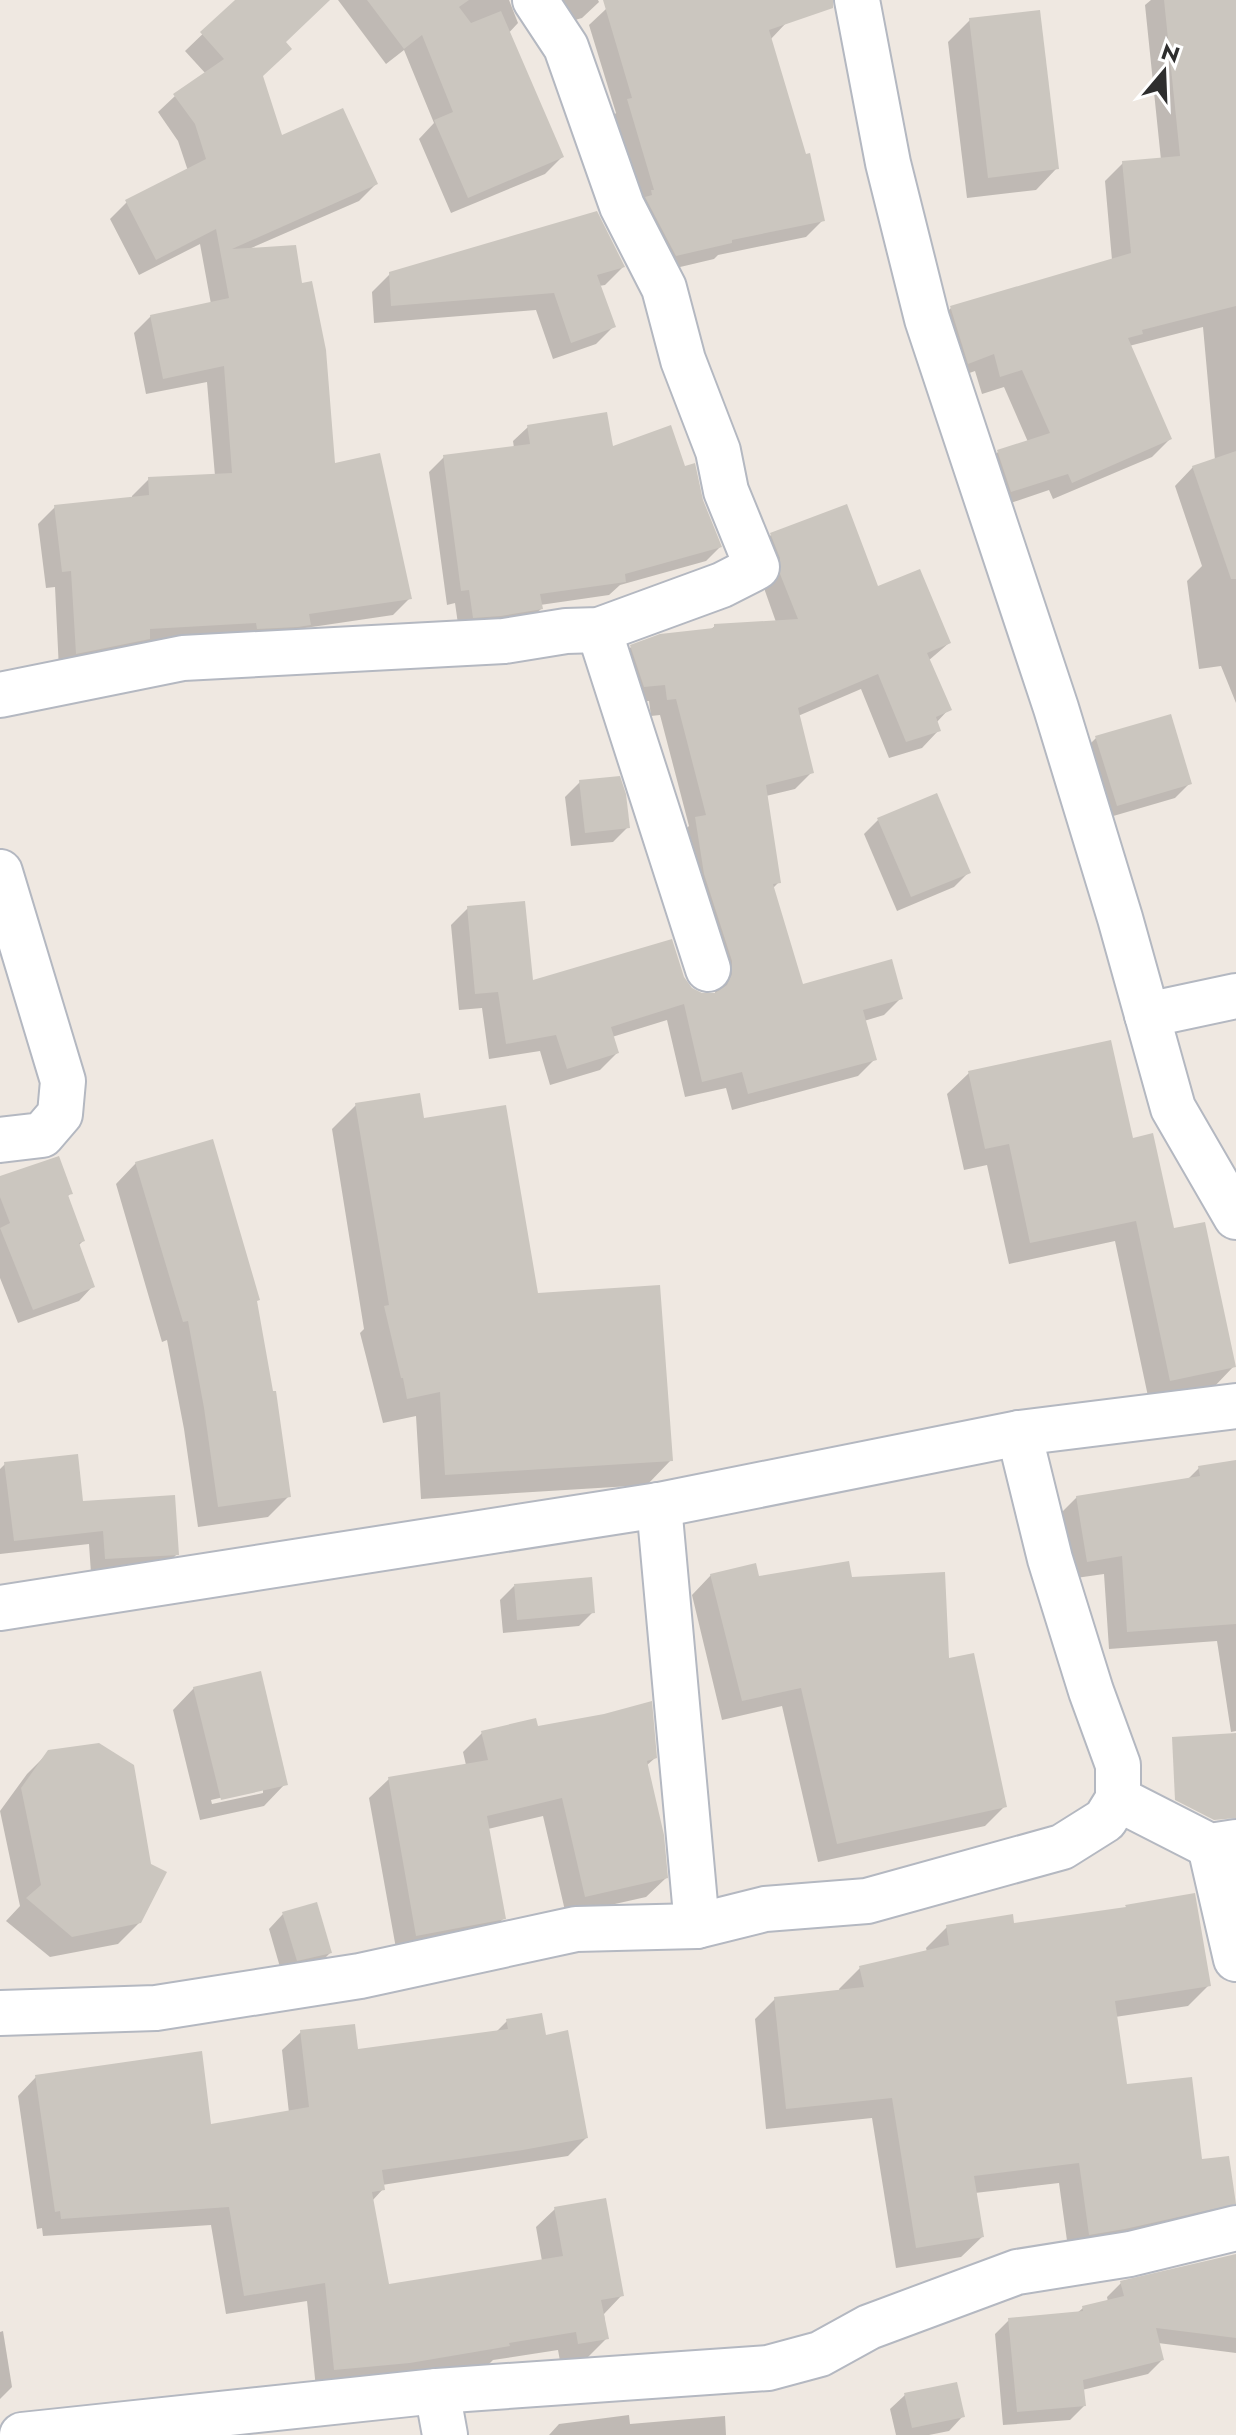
<svg xmlns="http://www.w3.org/2000/svg" width="1236" height="2435" viewBox="0 0 1236 2435" font-family="Jost,sans-serif">
<rect width="100%" height="100%" fill="#efe8e1"/>
<!-- shadow -->
<g fill="#0003" fill-rule="evenodd">
<path d="M238 0H328L283 42 261 76 281 138 376 184 359 201 249 249 334 465 410 598 393 615 305 628 292 641 59 670 55 587 46 588 38 524 55 507 132 499V496L149 479 215 476 207 382 146 394 134 333 151 316 211 304 200 244 139 275 110 219 127 202 188 171 178 141 158 112 175 96 206 74 185 51Z"/>
<path d="M338 0H509L518 23 503 39 562 157 545 174 451 213 419 139 434 123 404 50 386 64Z"/>
<path d="M536 0H598L599 2 582 18 554 26Z"/>
<path d="M635 0H779L787 22 770 40 823 220 806 237 718 255 714 259 659 272 611 118 616 113 589 25 606 9Z"/>
<path d="M1151 0H1236V703L1221 666 1199 669 1187 581 1202 566 1175 486 1193 467 1215 460 1203 327 1129 346 1170 439 1152 457 1053 499 1049 490 993 509 980 470 998 452 1028 442 1004 387 982 394 975 371 950 380 933 326 951 308 1112 260 1105 181 1123 163 1161 160 1145 5Z"/>
<path d="M970 20 1057 168 1036 190 967 198 948 42Z"/>
<path d="M623 267 605 285 599 286 614 326 596 344 553 359 536 310 374 323 372 292 390 274Z"/>
<path d="M528 427 684 468 701 501 720 547 706 561 620 585 609 595 540 605 541 609 526 623 459 631 455 603 447 605 429 472 444 457 514 448 513 441Z"/>
<path d="M771 535 877 589 949 643 928 661 949 709 936 723 938 731 922 748 889 758 861 689 798 716 812 772 795 789 766 796 779 882 773 888 802 986 901 998 884 1015 864 1021 875 1059 858 1076 732 1110 726 1088 685 1097 667 1020 612 1037 617 1053 600 1070 550 1085 540 1051 489 1059 482 1008 459 1010 451 925 468 908 531 983 682 978 690 990 702 995H715L716 979 679 835 689 826 660 715 651 716 649 701 627 703 614 664 631 647 710 630 715 626 776 622 765 591 764 576 754 551Z"/>
<path d="M1096 738 1190 783 1175 798 1103 819 1082 752Z"/>
<path d="M580 782 628 827 613 842 571 846 565 797Z"/>
<path d="M879 819 969 872 954 887 897 911 864 834Z"/>
<path d="M969 1073 1131 1140 1234 1366 1213 1388 1149 1401 1115 1241 1009 1264 987 1165 964 1170 947 1094Z"/>
<path d="M356 1105 422 1120 536 1296 671 1460 647 1485 421 1499 416 1416 383 1423 360 1333 364 1329 332 1129Z"/>
<path d="M136 1163 255 1303 289 1496 268 1517 198 1527 184 1429 167 1340 162 1342 116 1184Z"/>
<path d="M0 1179 71 1193 67 1197 83 1241 78 1246 93 1286 79 1301 18 1323 0 1278Z"/>
<path d="M1236 1462V1731L1231 1732 1217 1641 1109 1649 1104 1574 1069 1579 1058 1516 1077 1497 1187 1480 1199 1468Z"/>
<path d="M5 1464 81 1503 177 1554 163 1568 91 1573 89 1544 0 1554V1469Z"/>
<path d="M711 1575 758 1578 850 1579 948 1660 1005 1806 985 1826 818 1862 782 1706 722 1720 692 1595Z"/>
<path d="M514 1586 593 1612 579 1626 503 1633 500 1600Z"/>
<path d="M194 1688 285 1784 264 1806 200 1820 173 1710ZM263 1788V1793L212 1804 211 1800Z"/>
<path d="M604 1715 655 1758 646 1766 666 1878 646 1897 566 1915 543 1816 488 1829 504 1918 485 1937 397 1954 369 1798 389 1779 466 1765 463 1752 482 1733 536 1728Z"/>
<path d="M49 1752 140 1922 118 1944 50 1957 6 1921 20 1906 0 1811 27 1774Z"/>
<path d="M283 1914 330 1953 316 1967 282 1974 269 1929Z"/>
<path d="M1012 1925 1209 1985 1188 2006 1115 2017 1125 2086 1200 2161 1234 2203 1213 2224 1069 2255 1059 2183 975 2193 982 2237 961 2257 896 2268 872 2118 766 2129 755 2019 775 1999 840 1992 839 1989 860 1968 927 1952 926 1948 947 1927Z"/>
<path d="M507 2021 544 2037 586 2138 568 2156 382 2185 383 2189 372 2201 387 2286 542 2261 536 2227 555 2209 622 2295 604 2314 607 2338 588 2357 560 2361 558 2350 493 2360 489 2364 390 2381 316 2388 307 2301 226 2314 211 2225 43 2236 42 2228 37 2229 18 2096 36 2077 209 2126 289 2113 282 2050 301 2032 356 2051 496 2032Z"/>
<path d="M1236 2256V2353L1158 2343 1162 2360 1148 2374 1082 2390 1084 2406 1070 2420 1003 2425 995 2334 1009 2320 1077 2313 1083 2308 1108 2302 1107 2297 1121 2283Z"/>
<path d="M3 2331 12 2387 0 2399V2332Z"/>
<path d="M905 2395 963 2416 949 2431 929 2435H896L890 2409Z"/>
<path d="M629 2415 630 2424 725 2416 726 2435H549L559 2424Z"/>
</g>
<!-- building -->
<g fill="#cbc6bf">
<path d="M235 0H330L286 42 292 49 263 76 282 135 343 108 378 184 232 249 296 245 302 283 312 281 326 350 335 463 380 453 412 599 309 614 311 625 298 627 257 629 256 623 150 629V639L76 654 71 571 62 572 54 505 149 495 148 477 232 473 224 366 163 379 150 315 229 298 216 229 156 260 125 200 206 159 195 124 173 94 224 59 200 32Z"/>
<path d="M367 0H469L459 7 471 23 501 11 564 157 468 198 434 120 453 112 422 35 404 49Z"/>
<path d="M603 0H833V8L769 30 806 154 810 153 825 221 732 240V243L676 256 645 197 652 195 651 190H654L627 99 632 98Z"/>
<path d="M1164 0H1236V306L1142 330 1143 334 1128 338 1172 439 1072 483 1068 474 1011 492 997 450 1050 433 1022 370 1000 377 994 354 968 364 950 306 1131 253 1122 161 1180 156Z"/>
<path d="M1040 10 1059 169 988 178 969 18Z"/>
<path d="M597 211 625 267 597 275 616 327 571 343 554 293 391 306 389 272Z"/>
<path d="M607 412 613 446 671 425 685 466 695 463 703 500 722 547 625 574 626 582 540 594 543 609 501 616 473 618 469 590 461 591 443 455 530 444 527 425Z"/>
<path d="M1236 451V579H1231L1192 466Z"/>
<path d="M847 504 878 586 920 569 951 643 927 653 952 710 936 717 941 731 906 742 878 674 798 708 814 773 766 785 781 883 773 884 803 984 892 959 903 999 863 1010 877 1060 748 1094 742 1072 702 1082 684 1004 611 1027 619 1053 567 1069 556 1035 506 1044 498 992 475 994 467 906 525 901 533 980 672 939 684 977 692 988 702 993H715L727 985 732 974V961L704 874 695 817 706 815 676 699 667 700 665 685 644 687 630 645 660 634 714 628V624L798 619 780 574V558L770 533Z"/>
<path d="M1171 714 1192 784 1117 806 1095 736Z"/>
<path d="M620 776 626 794 630 828 585 833 579 780Z"/>
<path d="M937 793 971 873 911 897 877 818Z"/>
<path d="M1111 1040 1133 1138 1153 1133 1174 1228 1205 1222 1236 1367 1170 1381 1136 1221 1030 1243 1009 1144 985 1149 968 1071Z"/>
<path d="M420 1093 424 1118 506 1105 538 1293 660 1285 673 1461 445 1475 440 1392 407 1399 403 1378H401L384 1306 389 1305 355 1103Z"/>
<path d="M213 1139 260 1300 257 1301 273 1391H276L291 1497 218 1507 204 1408 188 1321 183 1322 135 1162Z"/>
<path d="M59 1156 73 1194 68 1195 85 1241 79 1243 95 1287 33 1310 0 1228 10 1223 0 1197V1176Z"/>
<path d="M78 1454 83 1501 175 1495 179 1555 105 1559 103 1531 14 1541 4 1462Z"/>
<path d="M1236 1460V1624L1127 1632 1122 1556 1087 1562 1076 1496 1200 1476 1198 1466Z"/>
<path d="M849 1561 852 1577 945 1572 949 1658 974 1653 1007 1807 837 1844 801 1688 742 1701 710 1574 756 1563 759 1576Z"/>
<path d="M592 1577 595 1613 517 1620 514 1584Z"/>
<path d="M261 1671 288 1785 221 1800 193 1687Z"/>
<path d="M652 1701 657 1758 647 1761 664 1835 668 1878 585 1897 562 1798 487 1816 506 1919 416 1936 388 1777 488 1760 481 1731 536 1718 538 1726 604 1714Z"/>
<path d="M1236 1733V1818L1214 1820 1175 1800 1172 1737Z"/>
<path d="M99 1743 134 1765 151 1864 167 1872 141 1923 72 1937 26 1898 41 1885 21 1788 48 1750Z"/>
<path d="M1195 1893 1211 1986 1115 2001 1127 2084 1192 2077 1202 2159 1229 2156 1236 2204 1125 2229 1089 2235 1079 2163 974 2176 984 2237 916 2248 892 2098 786 2109 774 1997 864 1987 859 1966 949 1945 946 1925 1013 1914 1014 1923 1126 1907 1125 1905Z"/>
<path d="M317 1902 332 1953 297 1961 282 1912Z"/>
<path d="M542 2013 546 2035 568 2030 588 2138 523 2150 382 2170 385 2190 372 2192 389 2284 563 2256 554 2207 606 2198 624 2296 601 2300 609 2339 578 2344 576 2332 509 2343 510 2346 410 2363 334 2370 325 2283 244 2296 229 2207 61 2219 60 2211 55 2212 35 2075 202 2051 211 2124 309 2107 300 2030 355 2024 358 2049 508 2029 506 2019Z"/>
<path d="M1236 2254V2338L1156 2328 1164 2360 1083 2380 1086 2406 1017 2412 1008 2318 1083 2311 1082 2306 1124 2296 1120 2281Z"/>
<path d="M957 2382 965 2417 912 2428 904 2393Z"/>
</g>
<g fill="none" stroke-linecap="round" stroke-linejoin="round">
<!-- street casing -->
<g stroke="#b4b8c1" stroke-width="48">
<g id="street">
<path d="M857 0 888 163 927 319 1056 708 1120 918 1173 1108 1236 1217"/>
<path d="M599 630 708 969"/>
<path d="M0 695 183 658 504 641 566 631 599 630 722 585 757 567 726 491 718 451 683 360 664 288 622 206 566 47 535 0"/>
<path d="M0 872 63 1081 60 1114 42 1135 0 1140"/>
<path d="M1147 1015 1236 996"/>
<path d="M659 1505 697 1926"/>
<path d="M0 1608 659 1505 1019 1433 1236 1406"/>
<path d="M1118 1799 1210 1846 1236 1842"/>
<path d="M1210 1846 1236 1959"/>
<path d="M0 2013 156 2008 360 1976 576 1929 697 1926 765 1909 867 1901 1062 1847 1105 1820 1118 1799V1765L1091 1691 1050 1559 1019 1433"/>
<path d="M437 2391 445 2435"/>
<path d="M22 2435 437 2391 768 2368 820 2354 869 2327 1017 2272 1130 2254 1236 2228"/>
</g>
</g>
<!-- street -->
<use href="#street" stroke="#fff" stroke-width="44"/>
</g>
<!-- north arrow -->
<g transform="translate(1164 72) rotate(19)" stroke="#ffffff" stroke-width="6" paint-order="stroke">
<path d="M0-6L14 30L0 20L-14 30Z" fill="#2e2e2e"/>
<text y="-12" font-size="22" font-weight="bold" text-anchor="middle" fill="#2e2e2e">N</text>
</g>
</svg>
